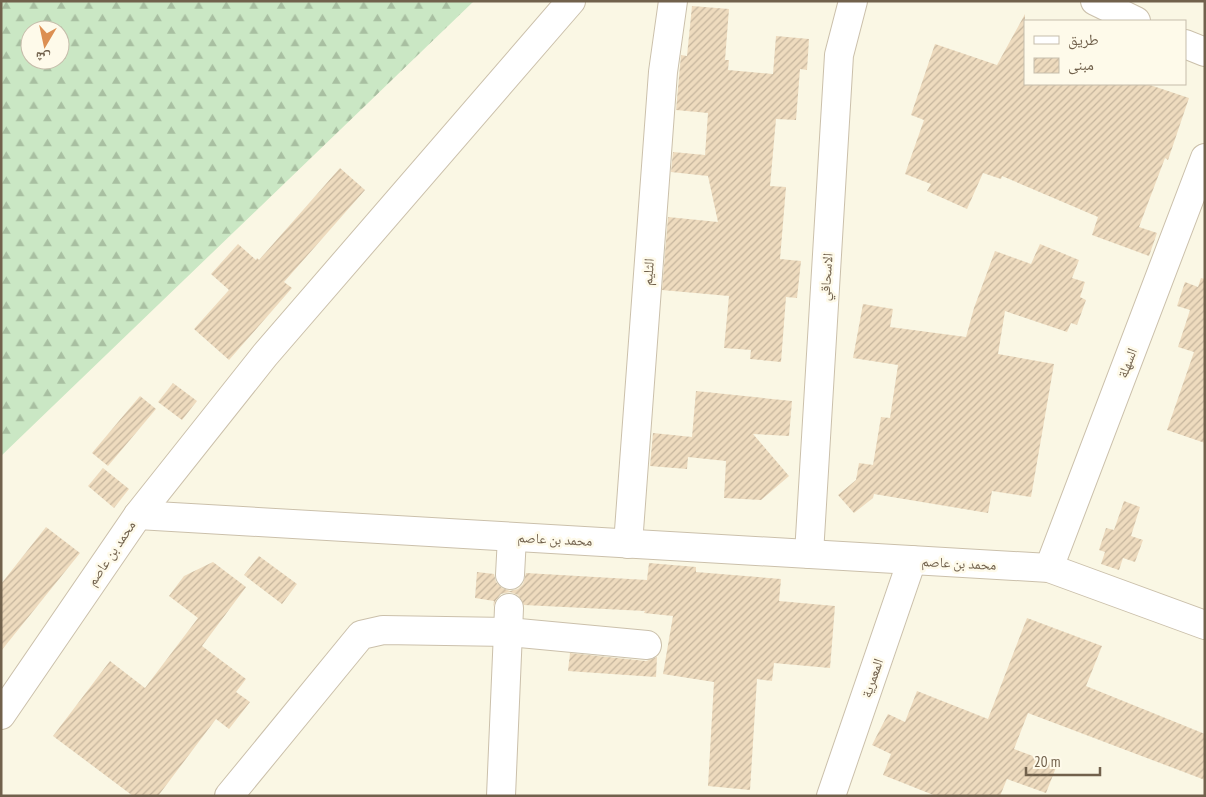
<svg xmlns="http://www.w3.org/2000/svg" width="1206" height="797" viewBox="0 0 1206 797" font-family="'PT Sans Narrow','Noto Naskh Arabic',sans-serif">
<defs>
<pattern id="forest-firs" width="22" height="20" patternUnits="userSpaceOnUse" patternTransform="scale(1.25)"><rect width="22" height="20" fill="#cae7c4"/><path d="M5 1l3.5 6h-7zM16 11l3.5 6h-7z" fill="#a8bfa1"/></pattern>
<pattern id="building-hatch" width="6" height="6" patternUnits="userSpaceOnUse" patternTransform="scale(1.25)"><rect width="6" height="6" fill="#eedbbe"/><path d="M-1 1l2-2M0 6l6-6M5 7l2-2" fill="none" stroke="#c5b59d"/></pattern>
</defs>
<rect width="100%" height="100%" fill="#faf7e4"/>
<!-- forest -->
<path fill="url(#forest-firs)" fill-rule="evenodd" d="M1 1H474L1 456ZM30 30H60V60H30Z"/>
<!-- building -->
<g fill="url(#building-hatch)">
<path d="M692 6 729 9 725 60H729L728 70 773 74 776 36 809 39 807 70 800 69 796 120 776 119 770 186 786 187 780 259 801 261 797 298 786 297 781 362 750 359 751 350 724 348 729 296 662 290 668 217 718 222 708 176 671 172 673 152 705 155 708 113 676 110 681 55 687 56Z"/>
<path d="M1025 14V84H1147L1189 98 1168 160 1165 158 1139 227 1157 233 1149 256 1092 235 1098 217 1002 176 1001 179 983 173 967 209 927 191 931 184 905 174 924 120 911 115 935 44 997 65Z"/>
<path d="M340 168 365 190 284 282 292 288 229 360 194 329 229 290 211 274 238 244 256 260 257 258 259 260Z"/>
<path d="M1040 244 1079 260 1072 278 1085 282 1080 297 1086 300 1077 325 1071 323 1067 332 1005 311 998 354 1054 364 1031 497 992 491 988 513 874 494 873 498 854 513 838 495 856 480 859 463 873 465 881 417 890 418 898 365 853 358 863 304 893 309 890 327 966 337 974 308 995 251 1031 264Z"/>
<path d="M1201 278 1205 279V443L1167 430 1194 352 1178 347 1190 310 1177 306 1185 282 1198 287Z"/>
<path d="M173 383 197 401 182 420 158 402Z"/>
<path d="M696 391 792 401 789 436 753 434 789 476 761 500 724 498 726 461 688 457 687 469 650 466 653 433 692 437Z"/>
<path d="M140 396 156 409 108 466 92 453Z"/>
<path d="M103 468 129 489 114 508 88 486Z"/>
<path d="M1124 501 1140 507 1131 536 1143 540 1135 562 1123 558 1119 570 1101 564 1105 552 1099 550 1106 528 1114 530Z"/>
<path d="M46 527 80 553 1 651V584Z"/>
<path d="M259 556 297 584 282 604 244 575Z"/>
<path d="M213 562 246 587 202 646 246 679 236 692 250 702 229 729 216 719 158 796H133L53 736 110 661 145 688 198 618 169 596 184 576Z"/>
<path d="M649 563 696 567V572L781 579 779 601 835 606 830 668 774 663 772 681 757 679 750 790 708 786 714 682 663 674 673 616 644 613 645 611 524 605 518 595 510 592 501 594 496 600 493 607 494 601 475 598 477 572 494 574 496 582 502 588 510 591 518 589 523 584 526 573 647 580Z"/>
<path d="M1027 618 1102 646 1086 686 1205 734V780L1028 713 1014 749 1057 765 1046 793 1007 779 1000 796H936L883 775 891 754 872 745 888 714 905 722 917 691 988 719Z"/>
<path d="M570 653 646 661 657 657 656 677 568 671Z"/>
</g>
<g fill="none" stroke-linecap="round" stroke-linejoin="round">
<!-- minor casing -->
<g stroke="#cbc0ab" stroke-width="30">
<g id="minor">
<path d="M1095 1 1136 21"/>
<path d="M1185 44 1205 52"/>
<path d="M138 515 1049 568 1205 625"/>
<path d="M628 544 663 72 673 1"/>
<path d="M809 554 839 55 853 1"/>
<path d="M1049 568 1205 158"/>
<path d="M510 575 512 537"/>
<path d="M1 715 138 515 265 355 571 1"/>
<path d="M229 796 361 635 383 630 508 632 647 645"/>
<path d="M501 796 509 608"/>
<path d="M831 796 912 560"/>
</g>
</g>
<!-- minor -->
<use href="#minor" stroke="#fff" stroke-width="28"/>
</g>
<g text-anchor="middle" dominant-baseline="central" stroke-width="5" stroke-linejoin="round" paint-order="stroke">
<!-- street labels -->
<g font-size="14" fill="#71614c" stroke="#fefaea">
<text transform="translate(648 272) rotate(-86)">الثليم</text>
<text transform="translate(826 277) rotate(-86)">الاسحاقي</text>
<text transform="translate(1127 363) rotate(-69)">السهلة</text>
<text transform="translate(555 539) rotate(3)">محمد بن عاصم</text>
<text transform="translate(111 553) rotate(-56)">محمد بن عاصم</text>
<text transform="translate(959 563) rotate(3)">محمد بن عاصم</text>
<text transform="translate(872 678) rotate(-71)">المعمرية</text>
</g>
</g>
<!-- border -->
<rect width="1206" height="797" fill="none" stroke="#71614c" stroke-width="5"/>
<!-- legend -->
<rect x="1024" y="20" width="162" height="65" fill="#fefaea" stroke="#c6bdab"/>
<rect x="1034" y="36" width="25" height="8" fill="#ffffff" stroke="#c6bdab"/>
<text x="1068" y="45" font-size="15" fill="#71614c">طريق</text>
<rect x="1034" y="58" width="25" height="15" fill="url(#building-hatch)" stroke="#c6bdab"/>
<text x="1068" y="70" font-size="15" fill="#71614c">مبنى</text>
<!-- north arrow -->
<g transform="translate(45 45) rotate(189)"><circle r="24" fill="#fefaea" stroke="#c6bdab"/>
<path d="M0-4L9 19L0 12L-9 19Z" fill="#dc8f52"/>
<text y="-8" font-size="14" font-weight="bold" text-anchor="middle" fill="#71614c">ش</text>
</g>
<!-- scale -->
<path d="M1026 767v8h74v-8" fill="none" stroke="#71614c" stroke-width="2.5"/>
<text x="1034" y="767" font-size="15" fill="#71614c" stroke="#fefaea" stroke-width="4" paint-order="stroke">20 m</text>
</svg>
